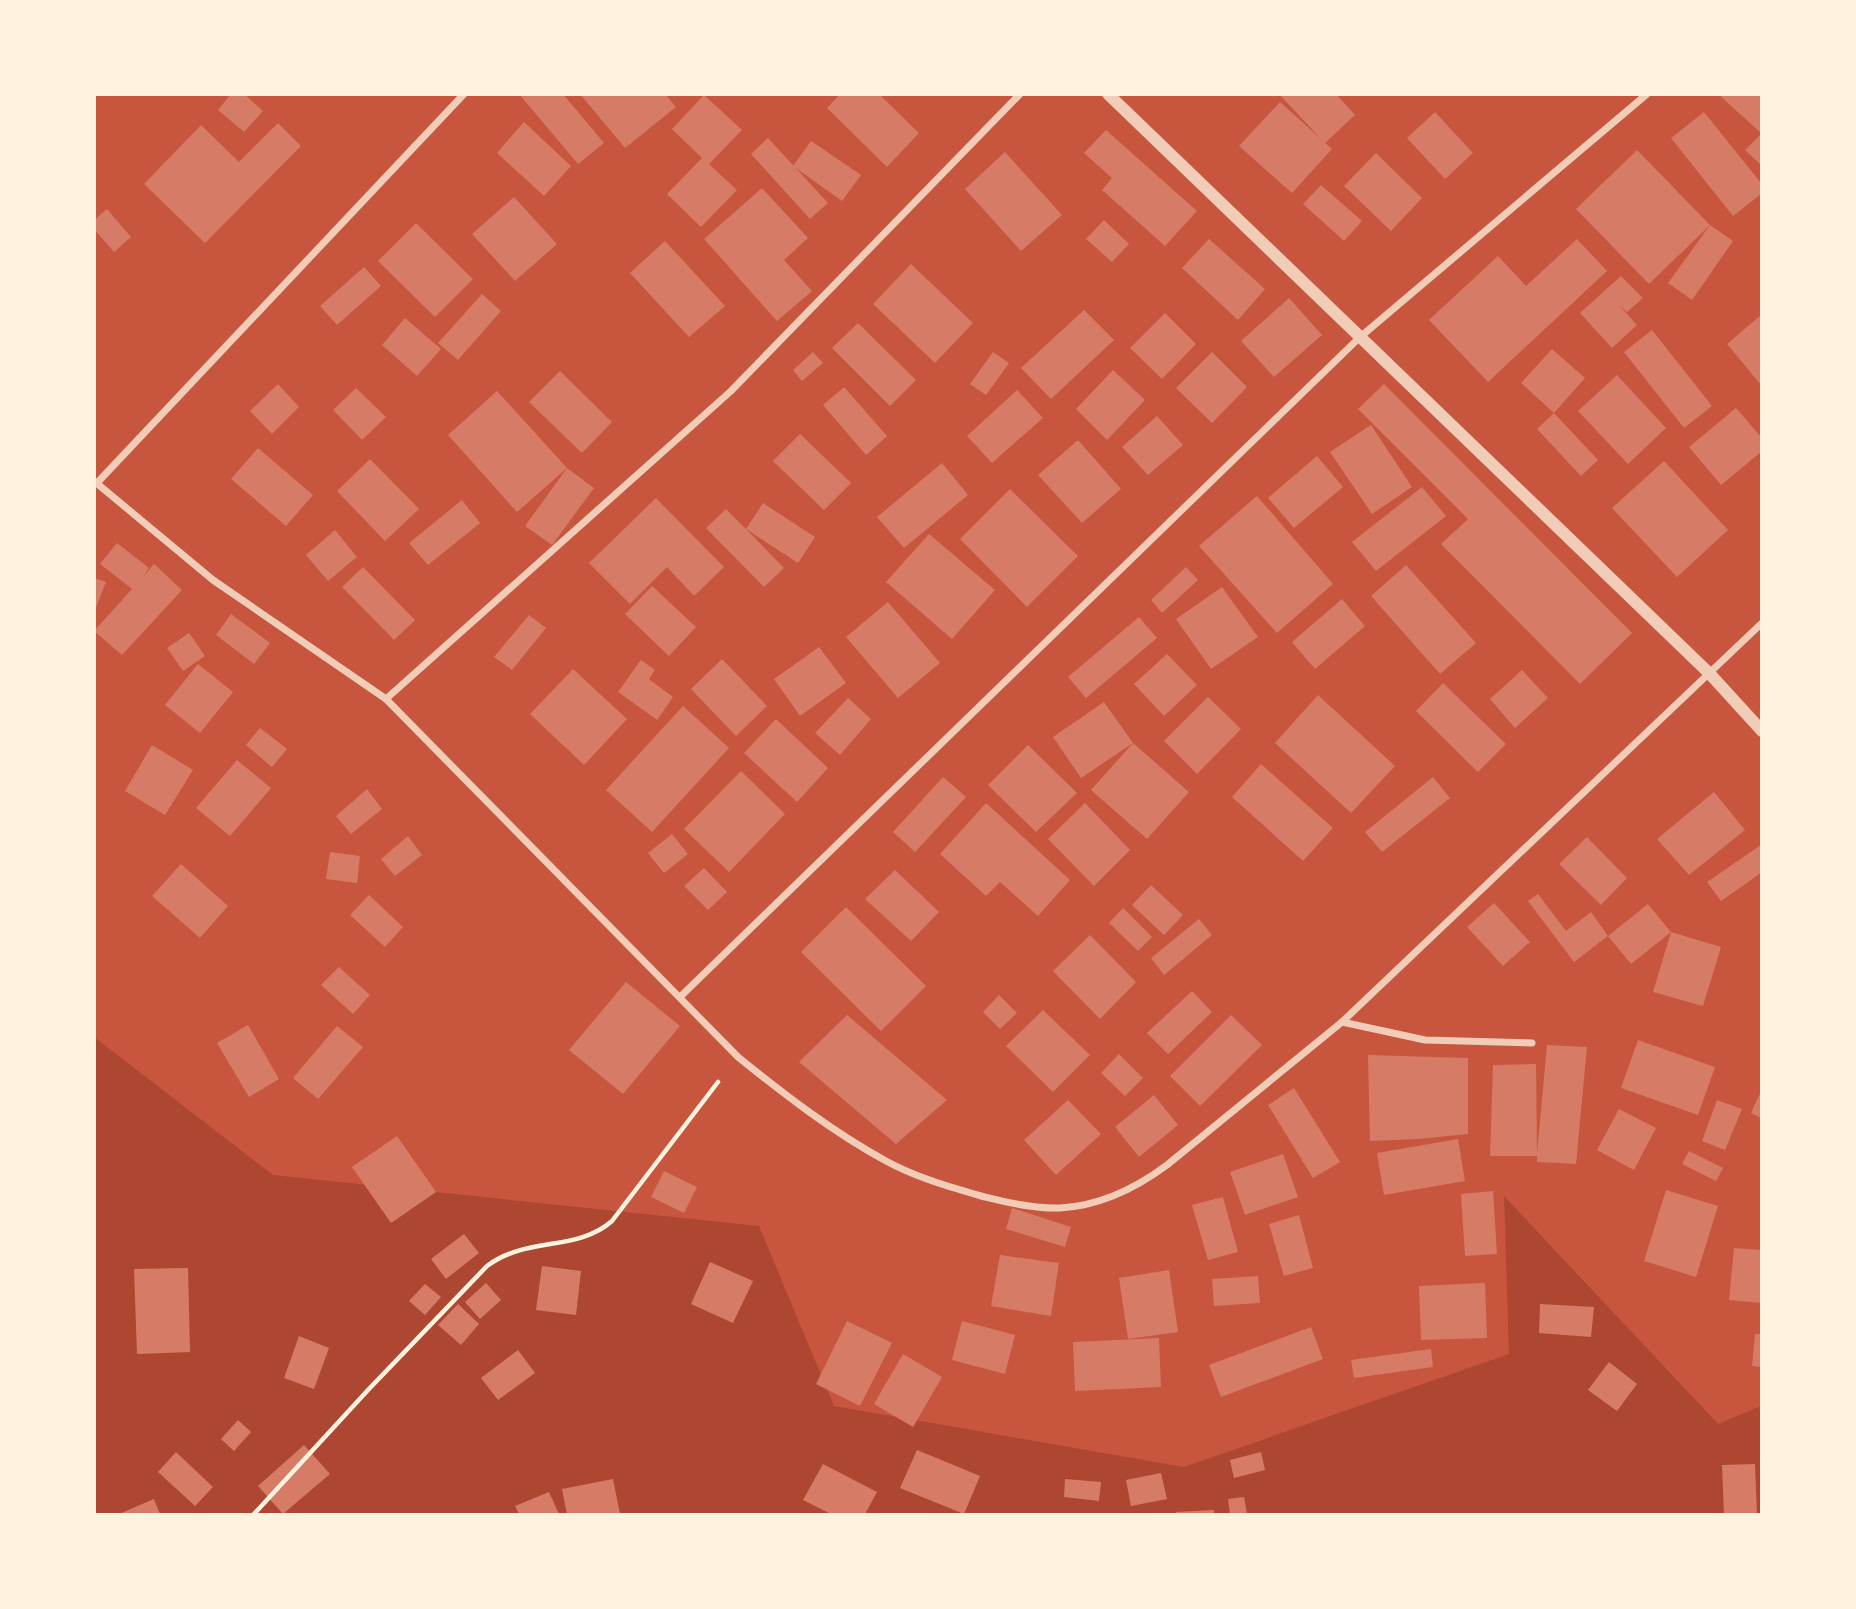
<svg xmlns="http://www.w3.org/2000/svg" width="1856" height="1609" viewBox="0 0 1856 1609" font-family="'Fira Sans Condensed',sans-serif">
<rect width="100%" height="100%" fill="#c8553d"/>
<!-- green -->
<path fill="#ae4732" d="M94 1037 273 1175 759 1226 834 1406 1184 1467 1509 1354 1504 1196 1718 1424 1761 1406V1514H95Z"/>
<!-- building -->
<g fill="#d67c66">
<path d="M231 94H244L263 111 244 132 218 110Z"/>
<path d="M519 94H563L604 143 578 164Z"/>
<path d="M580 94H665L676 107 625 148Z"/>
<path d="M840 94H879L919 133 887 167 827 108Z"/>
<path d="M1279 94H1336L1355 115 1325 143 1332 149 1292 193 1239 146 1280 102 1321 139Z"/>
<path d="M1718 94H1761V133Z"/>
<path d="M704 95 742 130 709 164 737 190 701 227 667 194 702 158 672 129Z"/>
<path d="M1435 112 1473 153 1445 179 1407 138Z"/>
<path d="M1704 112 1761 183V194L1733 216 1671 138Z"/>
<path d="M524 122 571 166 544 196 497 153Z"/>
<path d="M278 123 301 146 205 243 144 184 201 125 239 162Z"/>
<path d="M1106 130 1197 211 1165 246 1102 190 1112 178 1084 153Z"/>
<path d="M1761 134V165L1745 150Z"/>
<path d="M768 138 828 203 810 219 751 154Z"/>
<path d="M811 141 861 175 842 201 793 166Z"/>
<path d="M1637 150 1710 225 1649 284 1576 209Z"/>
<path d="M1005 152 1062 215 1021 251 965 189Z"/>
<path d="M1376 153 1422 198 1391 231 1344 186Z"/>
<path d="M1321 185 1362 221 1344 241 1303 204Z"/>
<path d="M762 188 808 238 784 260 812 291 777 321 704 239Z"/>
<path d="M514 197 557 244 515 281 472 234Z"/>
<path d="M107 209 131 237 114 252 94 229V220Z"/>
<path d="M1104 220 1129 244 1112 262 1086 239Z"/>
<path d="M416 223 473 279 435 317 378 261Z"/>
<path d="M1710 225 1733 241 1692 300 1668 283Z"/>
<path d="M1209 239 1265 289 1238 320 1182 268Z"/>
<path d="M1577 239 1607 271 1488 382 1429 320 1498 256 1526 286Z"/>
<path d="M665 241 725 306 689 337 630 273Z"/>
<path d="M911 264 973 323 935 363 873 304Z"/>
<path d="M364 267 381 286 337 325 320 306Z"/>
<path d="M1621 276 1643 298 1627 312 1619 305 1637 325 1612 348 1580 313Z"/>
<path d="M482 294 501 311 458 360 438 343Z"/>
<path d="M1289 298 1322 335 1274 377 1241 341Z"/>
<path d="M1084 310 1114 340 1051 399 1021 368Z"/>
<path d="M1165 313 1196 344 1162 379 1130 348Z"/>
<path d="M1761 315V385L1727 344Z"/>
<path d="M405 318 441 349 417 376 382 345Z"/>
<path d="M858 323 916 380 890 406 832 348Z"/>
<path d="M1652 330 1712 406 1684 428 1624 352Z"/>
<path d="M1552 349 1585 378 1554 413 1598 460 1581 476 1537 429 1554 413 1521 383Z"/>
<path d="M813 352 823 363 802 381 793 370Z"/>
<path d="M993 352 1009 363 986 395 970 384Z"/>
<path d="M1212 352 1247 387 1212 423 1176 388Z"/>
<path d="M1113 370 1145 400 1107 440 1076 409Z"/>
<path d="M560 371 612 422 582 453 529 402Z"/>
<path d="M1617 375 1666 428 1628 464 1578 411Z"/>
<path d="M278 384 299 407 272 434 250 411Z"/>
<path d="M1384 384 1632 633 1580 684 1441 544 1468 519 1358 409Z"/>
<path d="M844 387 887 436 866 455 823 405Z"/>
<path d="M356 388 386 417 362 440 333 410Z"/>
<path d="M1017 390 1043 418 992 463 967 436Z"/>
<path d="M497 391 567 468 517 512 448 435Z"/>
<path d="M1736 408 1761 437V452L1721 485 1689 447Z"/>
<path d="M1157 416 1183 445 1148 475 1122 447Z"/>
<path d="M1371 425 1412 487 1372 514 1330 452Z"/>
<path d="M800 434 851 483 824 510 773 461Z"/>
<path d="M1078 440 1121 489 1082 523 1038 475Z"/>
<path d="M258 448 313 495 286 526 231 479Z"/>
<path d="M1317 456 1343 487 1294 528 1268 498Z"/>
<path d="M370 459 419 509 385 541 337 491Z"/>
<path d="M1664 461 1728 530 1677 577 1612 508Z"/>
<path d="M942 463 968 495 904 548 877 517Z"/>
<path d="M567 468 594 488 552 545 525 526Z"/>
<path d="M1422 487 1446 516 1376 571 1352 542Z"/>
<path d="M1010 489 1078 556 1027 607 960 539Z"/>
<path d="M1257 496 1333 584 1277 633 1199 546Z"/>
<path d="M656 498 724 567 694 596 667 567 630 604 589 563Z"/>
<path d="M462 500 480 523 428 565 409 543Z"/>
<path d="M763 503 815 537 798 563 746 529 784 568 764 587 706 528 726 509 746 529Z"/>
<path d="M335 530 357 557 328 581 306 555Z"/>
<path d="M929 534 995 590 952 639 886 582Z"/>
<path d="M117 543 149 568 143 577 154 564 182 590 122 655 94 631 132 589 100 564Z"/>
<path d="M1406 565 1476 643 1440 674 1371 596Z"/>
<path d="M363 567 415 620 394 640 342 587Z"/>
<path d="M1186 567 1198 580 1162 613 1151 600Z"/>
<path d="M94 578 106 582 95 610H94Z"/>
<path d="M652 586 696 627 669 656 625 614Z"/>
<path d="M1222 587 1258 637 1211 669 1176 619Z"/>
<path d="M1342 599 1365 626 1315 669 1292 642Z"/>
<path d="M888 602 940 663 898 698 846 637Z"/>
<path d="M231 614 270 643 254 664 216 635Z"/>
<path d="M529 615 546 628 512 670 494 657Z"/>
<path d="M1139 617 1157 638 1086 698 1068 677Z"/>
<path d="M189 633 205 656 183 671 167 648Z"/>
<path d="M819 647 846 683 800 716 774 679Z"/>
<path d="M1167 654 1197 685 1164 716 1134 684Z"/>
<path d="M722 659 767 706 736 736 691 689Z"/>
<path d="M641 660 655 670 649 679 673 697 657 720 618 692Z"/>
<path d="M198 664 233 692 200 733 165 705Z"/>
<path d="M573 669 627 719 584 765 530 714Z"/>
<path d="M1522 670 1548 698 1515 728 1490 699Z"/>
<path d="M1443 683 1506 744 1478 772 1416 711Z"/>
<path d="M1318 695 1395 766 1351 813 1275 743Z"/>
<path d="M1208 697 1241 729 1197 774 1164 741Z"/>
<path d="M848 698 871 719 840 755 815 733Z"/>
<path d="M1104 702 1133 743 1081 778 1053 737Z"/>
<path d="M683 706 729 748 652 832 606 790Z"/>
<path d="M776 719 828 768 797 802 744 753Z"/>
<path d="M260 728 287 749 272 767 246 745Z"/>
<path d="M1133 743 1189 792 1147 839 1091 790Z"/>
<path d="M152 745 193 770 165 815 125 791Z"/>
<path d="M1028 745 1077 793 1036 832 988 785Z"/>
<path d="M237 760 271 788 230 836 196 808Z"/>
<path d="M1261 764 1333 828 1303 861 1232 797Z"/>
<path d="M741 771 785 814 729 872 684 829Z"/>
<path d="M943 777 966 797 915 852 893 832Z"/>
<path d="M1433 777 1450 798 1382 852 1365 832Z"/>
<path d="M367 789 382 809 351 834 336 816Z"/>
<path d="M1714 792 1745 830 1689 875 1657 839Z"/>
<path d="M986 803 1070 880 1038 916 1000 882 986 896 940 854Z"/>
<path d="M1085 803 1130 850 1094 886 1048 839Z"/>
<path d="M672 834 688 854 664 873 648 853Z"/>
<path d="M408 836 422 855 395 876 381 859Z"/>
<path d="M1587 837 1627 878 1601 905 1559 864Z"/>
<path d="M1761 845V873L1721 901 1707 882Z"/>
<path d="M330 852 360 856 357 883 326 879Z"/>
<path d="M181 864 228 906 200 938 152 896Z"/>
<path d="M704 868 727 892 708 910 684 886Z"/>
<path d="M895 870 939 912 911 941 865 899Z"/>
<path d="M1151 885 1183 915 1164 935 1132 905Z"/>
<path d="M1538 894 1566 931 1591 912 1608 936 1574 962 1528 901Z"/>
<path d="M369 895 403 927 385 947 350 915Z"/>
<path d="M1494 903 1530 942 1503 966 1467 927Z"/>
<path d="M1648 904 1671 932 1631 964 1608 936Z"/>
<path d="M846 907 926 986 881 1031 801 952Z"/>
<path d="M1123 908 1152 937 1138 951 1109 923Z"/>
<path d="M1199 919 1212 935 1164 975 1151 958Z"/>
<path d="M1671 932 1721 947 1703 1006 1653 992Z"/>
<path d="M1090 935 1136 982 1100 1019 1053 971Z"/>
<path d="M339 967 370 995 353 1014 321 985Z"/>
<path d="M626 982 680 1026 623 1094 569 1050Z"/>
<path d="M1192 991 1212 1012 1168 1054 1147 1033Z"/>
<path d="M999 995 1017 1013 1000 1029 983 1012Z"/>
<path d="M1043 1010 1090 1055 1053 1092 1006 1046Z"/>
<path d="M847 1015 947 1100 896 1144 799 1062Z"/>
<path d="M1231 1015 1262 1045 1200 1106 1170 1076Z"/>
<path d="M248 1025 279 1079 249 1097 217 1043Z"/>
<path d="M337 1026 363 1047 318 1099 293 1078Z"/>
<path d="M1638 1040 1715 1067 1698 1115 1621 1088Z"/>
<path d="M1547 1045 1587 1047 1576 1164 1537 1162V1156H1490L1493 1065 1536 1064 1537 1153Z"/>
<path d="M1119 1054 1143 1078 1125 1096 1101 1073Z"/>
<path d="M1368 1055 1468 1058V1134L1418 1139 1370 1141Z"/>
<path d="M1294 1088 1340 1162 1313 1178 1268 1105Z"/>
<path d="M1761 1091V1118L1751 1113Z"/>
<path d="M1154 1095 1178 1125 1139 1157 1115 1127Z"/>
<path d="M1068 1100 1101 1134 1056 1175 1024 1140Z"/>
<path d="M1717 1100 1742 1109 1725 1150 1702 1141Z"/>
<path d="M1619 1109 1656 1128 1634 1170 1597 1150Z"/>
<path d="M397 1136 436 1192 391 1223 352 1167Z"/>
<path d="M1458 1139 1465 1181 1384 1195 1377 1153Z"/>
<path d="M1689 1151 1723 1168 1716 1181 1682 1164Z"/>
<path d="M1283 1154 1298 1197 1245 1215 1230 1172Z"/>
<path d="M664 1171 697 1187 684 1213 651 1197Z"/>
<path d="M1666 1190 1718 1206 1696 1277 1644 1261Z"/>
<path d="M1493 1191 1497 1254 1465 1256 1461 1194Z"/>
<path d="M1223 1197 1238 1252 1208 1260 1192 1205Z"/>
<path d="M1012 1208 1071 1227 1065 1247 1006 1229Z"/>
<path d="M1299 1215 1313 1268 1284 1276 1269 1224Z"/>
<path d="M464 1234 479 1253 446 1279 431 1259Z"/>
<path d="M1734 1248 1761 1250V1303L1729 1300Z"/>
<path d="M1000 1255 1059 1263 1051 1316 991 1306Z"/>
<path d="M710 1262 753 1281 733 1323 691 1304Z"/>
<path d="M542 1266 581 1271 576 1315 536 1310Z"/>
<path d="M188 1268 190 1352 137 1354 134 1269Z"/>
<path d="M1169 1270 1178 1332 1128 1339 1119 1278Z"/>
<path d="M1258 1276 1260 1303 1214 1306 1212 1279Z"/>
<path d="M486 1283 501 1300 480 1319 465 1302Z"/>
<path d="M1485 1283 1487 1338 1421 1340 1419 1286Z"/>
<path d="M425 1284 441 1297 425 1315 409 1301Z"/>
<path d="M458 1304 479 1324 461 1345 438 1325Z"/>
<path d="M1540 1304 1594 1307 1591 1337 1539 1333Z"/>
<path d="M847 1321 892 1343 860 1406 816 1384Z"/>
<path d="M962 1321 1015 1335 1005 1374 952 1360Z"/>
<path d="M1311 1327 1323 1359 1221 1397 1209 1365Z"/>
<path d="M1755 1334H1761V1367L1752 1366Z"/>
<path d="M299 1336 329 1348 314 1389 284 1378Z"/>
<path d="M1159 1338 1161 1387 1075 1391 1073 1342Z"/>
<path d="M1431 1349 1433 1367 1354 1378 1351 1360Z"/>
<path d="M518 1350 535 1373 498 1400 481 1378Z"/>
<path d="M903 1354 942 1377 913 1427 874 1404Z"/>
<path d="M1609 1362 1637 1384 1617 1411 1588 1390Z"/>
<path d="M238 1420 251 1432 234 1451 221 1439Z"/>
<path d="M304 1445 330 1474 283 1514 258 1486Z"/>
<path d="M917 1450 980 1476 964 1514 900 1488Z"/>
<path d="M176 1452 213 1487 195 1506 158 1472Z"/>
<path d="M1261 1452 1265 1470 1234 1478 1230 1460Z"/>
<path d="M823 1464 877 1492 865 1514H831L803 1500Z"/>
<path d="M1755 1464 1757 1514H1724L1722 1465Z"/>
<path d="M1161 1473 1167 1499 1131 1506 1126 1480Z"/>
<path d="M613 1479 620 1514H567L562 1489Z"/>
<path d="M1065 1479 1101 1482 1099 1501 1064 1497Z"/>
<path d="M549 1492 559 1514H519L515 1506Z"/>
<path d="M1244 1497 1247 1514H1230L1228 1499Z"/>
<path d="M154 1499 160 1514H119Z"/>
<path d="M1214 1510V1514H1176V1512Z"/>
</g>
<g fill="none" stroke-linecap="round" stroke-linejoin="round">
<!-- path -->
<path stroke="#fff3e0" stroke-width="4.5" d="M254 1514 368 1390 487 1266C527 1236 577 1252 612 1221L718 1082"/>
<!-- minor -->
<g stroke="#f1ccb7" stroke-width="7">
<path d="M94 481 213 580 386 699 738 1057C785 1095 833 1132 886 1161 915 1177 950 1187 981 1196 1006 1202 1033 1209 1060 1208 1099 1206 1136 1188 1167 1165L1342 1022 1762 623"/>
<path d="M97 483 464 94"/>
<path d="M386 699 731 391 1020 94"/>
<path d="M680 997 1359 338 1647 94"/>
<path d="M1342 1022 1425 1040 1532 1043"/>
</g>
<!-- tertiary -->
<path stroke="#f1ccb7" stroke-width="12" d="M1108 94 1710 674 1762 731"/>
</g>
<!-- border -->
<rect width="1856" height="1609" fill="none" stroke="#fff3e0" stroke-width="192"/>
</svg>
